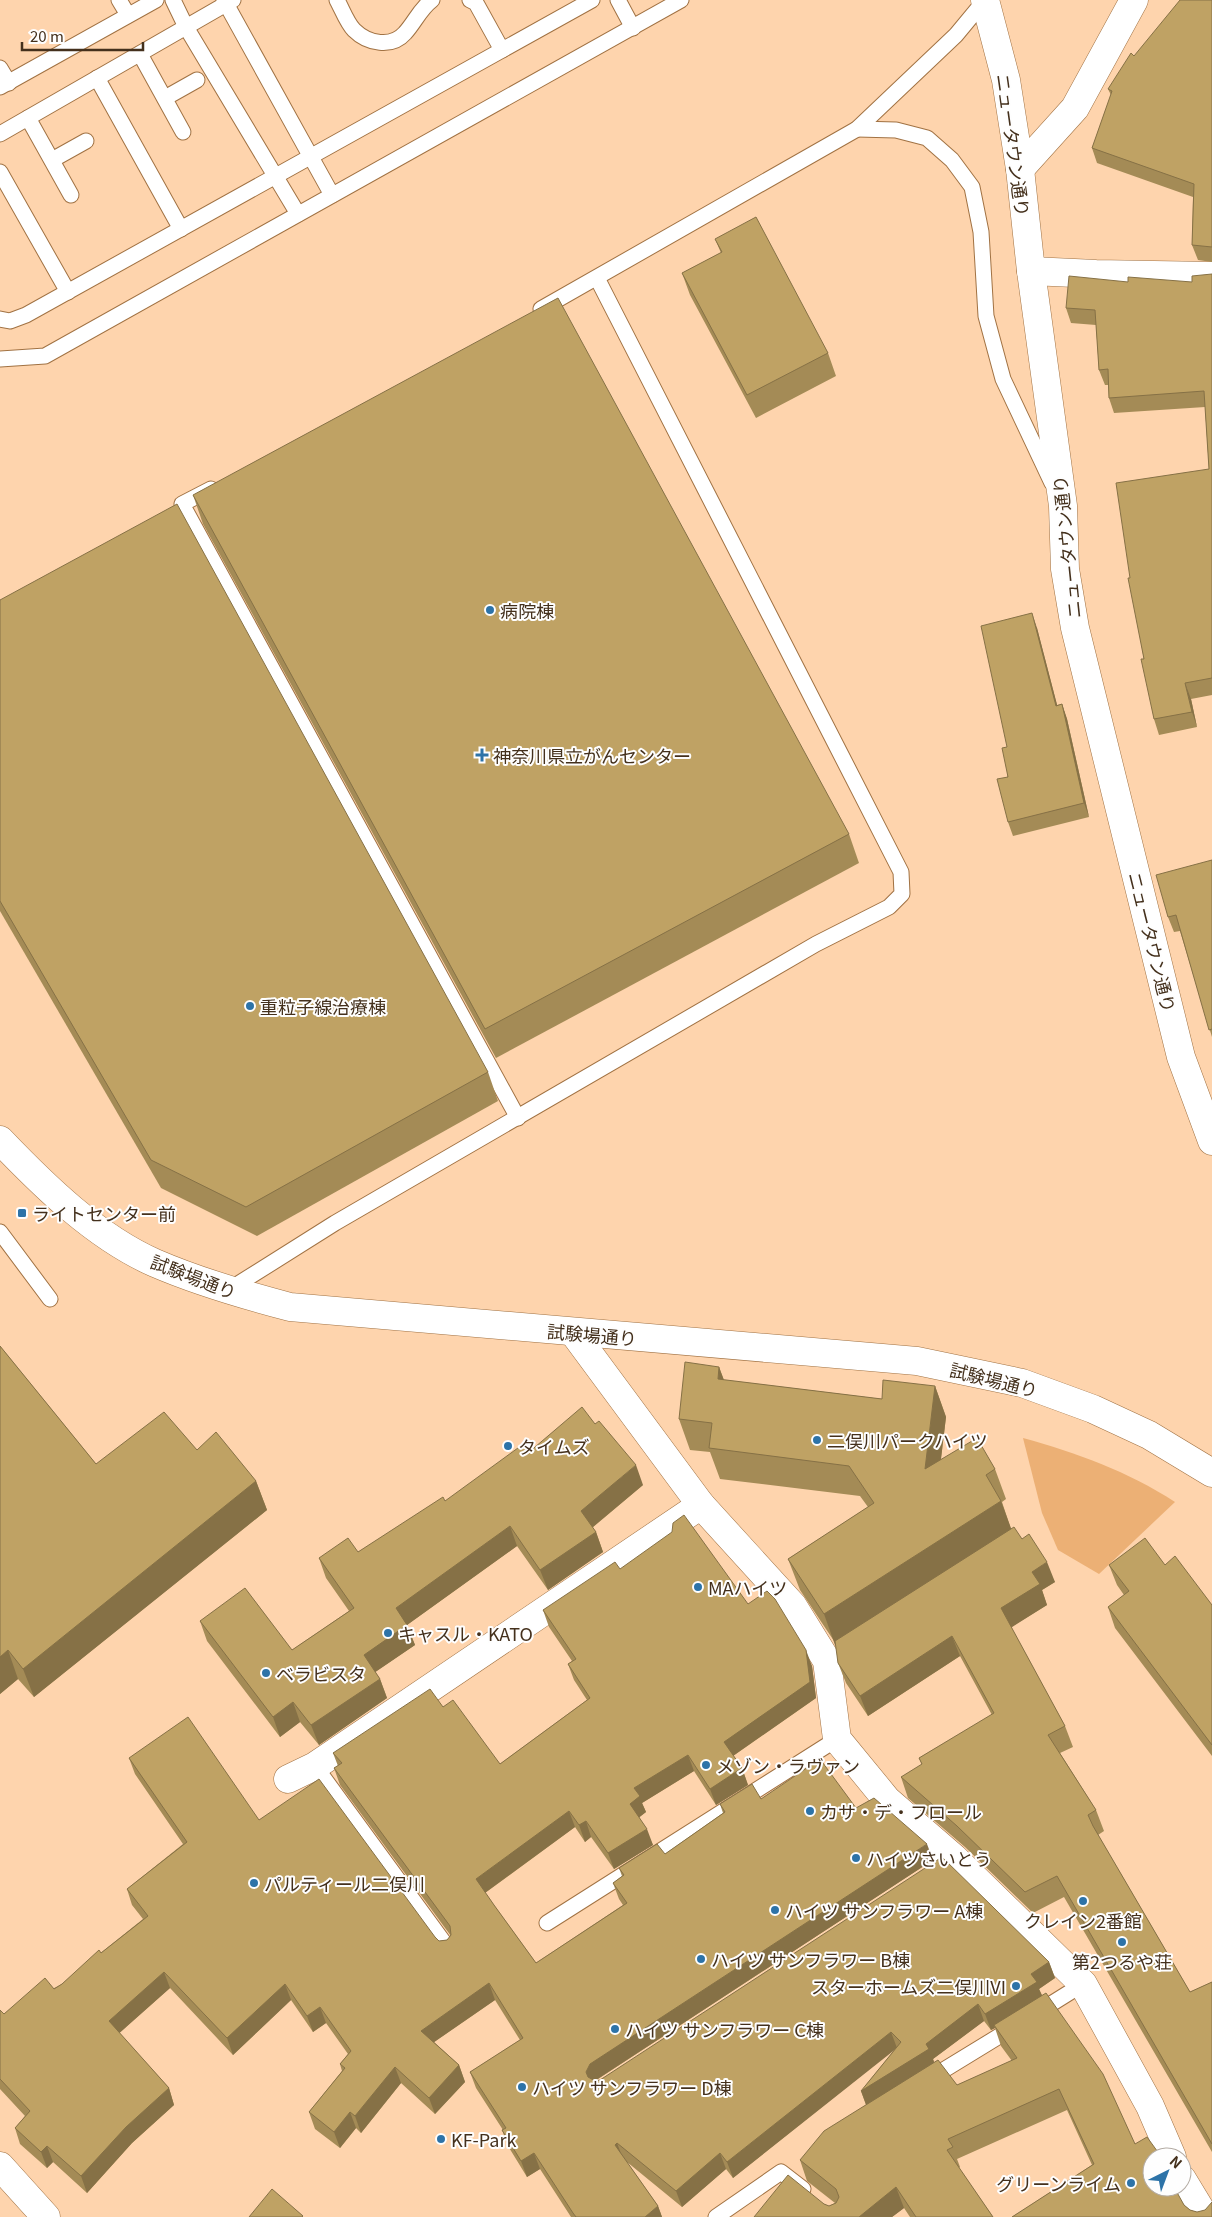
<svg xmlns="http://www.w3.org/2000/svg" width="1212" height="2217" viewBox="0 0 1212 2217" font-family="Georgia,'Noto Sans JP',serif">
<rect width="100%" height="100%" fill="#fed4ad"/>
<!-- green -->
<path fill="#ecb075" d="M1023 1438C1077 1453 1127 1471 1175 1502L1099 1574 1058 1550 1042 1513Z"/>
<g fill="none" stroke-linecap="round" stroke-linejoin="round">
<!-- service casing -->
<g stroke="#a17243" stroke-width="17">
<g id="service">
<path d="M119 0 128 15"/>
<path d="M173 0 186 27 298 214"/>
<path d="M224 0 332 195"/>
<path d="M337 0C342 9 347 23 354 30 368 44 392 48 405 33 415 22 420 9 432 0"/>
<path d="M470 0 476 3 502 50"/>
<path d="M618 0 633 28"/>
<path d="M140 54 183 132"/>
<path d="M0 68 9 83"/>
<path d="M97 78 181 229"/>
<path d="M0 87 156 0"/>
<path d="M165 98 197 80"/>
<path d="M28 118 71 195"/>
<path d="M857 129 896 130 927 138 952 160 972 187 981 232 986 316 1003 379 1052 483"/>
<path d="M0 134 233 0"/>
<path d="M52 160 86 141"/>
<path d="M0 172 68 292"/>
<path d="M541 309 857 129 956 35 985 0"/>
<path d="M0 319 10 321 26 315 592 0"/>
<path d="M0 359 45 356 681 0"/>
<path d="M211 489 182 504 518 1118"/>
<path d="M0 1232 50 1299"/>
<path d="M227 1291 335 1223 816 944 889 907 902 894 901 872 597 278"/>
<path d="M315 1766 448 1948"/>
<path d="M547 1923 837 1739"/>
<path d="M1035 2014 1083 1984"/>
<path d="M929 2079 1014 2027"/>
<path d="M716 2217 781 2172 803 2189"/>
</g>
</g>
<!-- minor casing -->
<g stroke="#a17243" stroke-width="29">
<g id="minor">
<path d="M1020 169 1075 108 1134 0"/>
<path d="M1031 271 1096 274 1212 276"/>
<path d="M573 1332 701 1505 793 1606 827 1661 837 1739 887 1800 954 1858 1083 1984 1150 2106 1172 2157"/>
<path d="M288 1779 315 1766 701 1505"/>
<path d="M0 2166 46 2217"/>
<path d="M1182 2179 1205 2217"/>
</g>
</g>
<!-- tertiary casing -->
<g stroke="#a17243" stroke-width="29">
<g id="tertiary">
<path d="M985 0 1006 80 1020 169 1031 271 1063 506 1065 569 1075 628 1181 1057 1212 1141"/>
<path d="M0 1140C44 1186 96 1237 155 1263 199 1282 244 1295 290 1307L917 1361 1022 1383 1093 1409 1149 1435 1212 1473"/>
</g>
</g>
<!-- service -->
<use href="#service" stroke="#fff" stroke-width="15"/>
<!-- minor -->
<use href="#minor" stroke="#fff" stroke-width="28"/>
<!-- tertiary -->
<use href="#tertiary" stroke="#fff" stroke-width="28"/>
</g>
<!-- wall -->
<g fill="#a48b56" fill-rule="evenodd">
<path d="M1212 0V262L1198 260 1192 245 1193 197 1097 163 1092 148 1111 95 1108 89 1134 56Z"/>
<path d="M715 239 828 353 836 376 756 418 690 295 682 273 721 253Z"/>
<path d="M1212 274V695L1191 699 1197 727 1159 735 1154 719 1130 578 1209 469 1205 407 1114 413 1109 398 1108 385H1105L1099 370 1096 325 1071 323 1066 308 1128 282H1192Z"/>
<path d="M193 495 849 834 859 863 496 1058 203 524Z"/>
<path d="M0 600 488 1072 498 1101 257 1236 161 1188 0 911Z"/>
<path d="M1037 628 1057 705 1062 704 1067 719 1089 817 1013 836 1008 822 1007 747Z"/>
<path d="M1212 860V1037L1180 931 1174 932 1168 917Z"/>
<path d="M0 1346 96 1464 197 1450 256 1481 267 1510 34 1697 18 1679 0 1694Z"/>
<path d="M719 1367 724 1380 882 1399 935 1386 946 1417 941 1459 995 1469 1006 1499 1002 1502 1011 1529 1022 1539 1055 1582 1042 1590 1047 1605 1011 1627 1065 1726 1073 1747 1060 1753 1096 1810 1104 1831 1098 1835 1190 1992 1212 1982V2152L1064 1897 1033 1913 965 1847 908 1798 901 1777 922 1765 919 1758 992 1715 960 1656 868 1716 846 1683 838 1663 836 1644 800 1590 788 1559 868 1507 860 1496 720 1479 710 1452 690 1450 679 1419Z"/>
<path d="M528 1453 643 1485 592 1528 596 1532 603 1552 548 1590 517 1546 407 1625 415 1645 375 1672 380 1679 387 1698 319 1745 300 1722 280 1737 207 1641 200 1621 292 1650 349 1611 326 1578 319 1558 358 1552Z"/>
<path d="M1109 1565H1165L1212 1605V1756L1115 1628 1108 1607 1124 1595 1117 1585Z"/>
<path d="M620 1569 748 1604 812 1666 816 1698 733 1756 742 1768 748 1785 716 1805 694 1771 642 1803 646 1812 639 1817 653 1845 614 1869 591 1837 585 1842 575 1827 485 1893 536 1963 623 1905 619 1899 613 1883 622 1876 619 1868 665 1854 723 1813 720 1804 761 1799 856 1808 933 1860 595 2081 1049 1962 1055 1978 1039 1989 1042 1995 1135 2144 1160 2155 1161 2157H1152L1184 2205 1190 2210 1212 2217H1012L1092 2165 1067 2110 957 2159 960 2167 959 2168 993 2217H910L904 2208 892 2217H754L824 2204 829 2206 835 2203 807 2181 800 2160 866 2105 861 2091 896 2048 733 2178 726 2169 682 2207 627 2162 658 2206 662 2217H571L540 2169 527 2177 508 2146 502 2130H503L476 2088 470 2072 520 2040 495 2000 434 2042 459 2065 465 2082 435 2114 401 2083 361 2133 356 2128 340 2148 315 2129 309 2112 342 2071 340 2064 348 2054 326 2023 313 2032 291 2000 233 2055 170 1988 119 2033 169 2088 174 2105 132 2143 87 2193 53 2162 47 2168 20 2144 15 2128 25 2116 0 2089V2010L4 2014 62 1984 143 1919 132 1905 127 1889 183 1844 135 1774 129 1758 259 1820 439 1941 447 1940 451 1936 340 1785 334 1768 338 1766 333 1753 443 1707 500 1764 587 1700 574 1680 568 1664 572 1661 549 1627 543 1610ZM984 2021 991 2030 995 2028 1001 2046 1012 2061 957 2085 934 2062 933 2059Z"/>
</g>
<!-- shaded-wall -->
<g fill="#867146">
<path d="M1032 613 1037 628 1061 720 1056 706Z"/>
<path d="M1185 683 1191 699 1197 727 1192 712Z"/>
<path d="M1062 704 1067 719 1089 817 1084 803Z"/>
<path d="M719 1367 730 1397 718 1379Z"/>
<path d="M935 1386 946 1417 936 1499 925 1469Z"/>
<path d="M636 1465 643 1485 588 1531 581 1511Z"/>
<path d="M256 1481 267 1510 34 1697 23 1669Z"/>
<path d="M1001 1501 1012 1531 835 1645 824 1614Z"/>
<path d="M510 1526 517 1546 407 1625 415 1645 371 1675 364 1655 396 1608Z"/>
<path d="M596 1532 603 1552 548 1590 540 1570Z"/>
<path d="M1047 1562 1055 1582 1042 1590 1047 1605 1009 1629 1001 1608 1032 1572Z"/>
<path d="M952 1636 960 1656 868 1716 860 1696Z"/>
<path d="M8 1650 18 1679 0 1694V1657Z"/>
<path d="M806 1650 812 1666 816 1698 730 1758 724 1742Z"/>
<path d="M380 1679 387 1698 319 1745 311 1725Z"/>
<path d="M293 1702 300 1722 280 1737 273 1717Z"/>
<path d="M688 1755 694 1771 642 1803 646 1812 636 1820 630 1804 634 1788Z"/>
<path d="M742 1768 748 1785 716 1805 710 1789Z"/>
<path d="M569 1811 575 1827 482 1895 476 1879Z"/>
<path d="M586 1821 591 1837 585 1842 579 1825Z"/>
<path d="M647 1829 653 1845 614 1869 608 1853Z"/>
<path d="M927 1844 933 1860 596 2080 592 2088 586 2072 590 2064Z"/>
<path d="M1049 1962 1055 1978 1039 1989 1043 1998 994 2025 995 2028 991 2030 985 2014 1031 1974Z"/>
<path d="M164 1972 170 1988 115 2037 109 2021Z"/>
<path d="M489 1983 495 2000 427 2047 421 2031Z"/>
<path d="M285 1984 291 2000 233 2055 227 2038Z"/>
<path d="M978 2004 984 2021 933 2059 935 2065 867 2107 861 2091Z"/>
<path d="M320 2007 326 2023 313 2032 307 2016Z"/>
<path d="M891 2032 897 2048 733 2178 727 2162Z"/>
<path d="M459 2065 465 2082 435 2114 429 2098Z"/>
<path d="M395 2067 401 2083 361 2133 355 2116Z"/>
<path d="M169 2088 174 2105 132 2143 87 2193 81 2176 126 2127Z"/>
<path d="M350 2112 356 2128 340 2148 334 2132Z"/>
<path d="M617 2143 623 2159 615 2145Z"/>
<path d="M47 2146 53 2162 47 2168 41 2152Z"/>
<path d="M534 2153 540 2169 527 2177 521 2161Z"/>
<path d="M720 2153 726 2169 682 2207 676 2191Z"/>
<path d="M896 2187 904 2208 892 2217H859Z"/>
<path d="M658 2206 662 2217H645Z"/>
</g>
<!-- building -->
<g fill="#bfa264" stroke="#867146">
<path d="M1180 0H1212V247L1192 245 1194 184 1092 148 1112 91 1108 89 1131 53 1134 56Z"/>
<path d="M756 217 828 353 747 395 682 273 722 252 715 239Z"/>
<path d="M1212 274V678L1185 683 1192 712 1154 719 1141 659H1144L1128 578H1130L1116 483 1209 469 1204 391 1109 398 1108 369 1099 370 1095 310 1066 308 1069 276 1128 282V277L1192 282V276Z"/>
<path d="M558 298 849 834 485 1029 193 495Z"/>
<path d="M177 504 488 1072 246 1207 151 1160 0 901V600Z"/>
<path d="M1032 613 1056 706 1062 704 1084 803 1008 822 997 779 1008 777 1002 748 1007 747 981 626Z"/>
<path d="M1212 860V1029L1209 1030 1176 915 1168 917 1156 875Z"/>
<path d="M0 1346 96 1464 164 1412 197 1450 216 1432 256 1481 23 1669 8 1650 0 1657Z"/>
<path d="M685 1362 719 1367 718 1379 882 1399 883 1380 935 1386 925 1469 977 1438 995 1469 986 1475 1001 1501 824 1614 788 1559 874 1503 849 1466 709 1448 712 1423 679 1419Z"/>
<path d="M582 1407 595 1424 599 1421 636 1465 581 1511 596 1532 540 1570 510 1526 396 1608 407 1625 364 1655 380 1679 311 1725 293 1702 273 1717 200 1621 245 1588 292 1650 354 1608 319 1558 348 1538 358 1552 443 1497 445 1501 522 1445 528 1453Z"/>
<path d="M684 1515 748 1604 767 1591 775 1599 806 1650 810 1682 724 1742 742 1768 710 1789 688 1755 634 1788 640 1796 630 1804 647 1829 608 1853 586 1821 579 1825 569 1811 476 1879 494 1905 536 1963 627 1903 613 1883 624 1875 619 1868 657 1844 665 1854 725 1812 720 1804 752 1784 761 1799 820 1759 856 1808 874 1798 927 1844 590 2064 586 2072 588 2077 595 2081 600 2080 942 1857 1049 1962 1031 1974 1037 1982 985 2014 978 2004 926 2044 929 2049 861 2091 901 2042 891 2032 727 2162 720 2153 676 2191 617 2143 615 2145 658 2206 645 2217H576L573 2213 534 2153 521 2161 502 2130 506 2128 470 2072 523 2038 489 1983 421 2031 459 2065 429 2098 395 2067 355 2116 350 2112 334 2132 309 2112 345 2068 340 2064 351 2051 320 2007 307 2016 285 1984 227 2038 164 1972 109 2021 169 2088 126 2127 81 2176 47 2146 41 2152 15 2128 30 2111 0 2079V2010L4 2014 45 1978 54 1989 62 1984 99 1950 101 1953 148 1916 127 1889 187 1842 129 1758 188 1717 259 1820 319 1779 435 1937 439 1941 447 1940 451 1935 450 1926 334 1768 342 1763 333 1753 430 1689 443 1707 453 1700 500 1764 590 1698 568 1664 576 1659 543 1610 615 1562 620 1569 672 1532 673 1523Z"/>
<path d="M1014 1527 1022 1539 1029 1534 1047 1562 1032 1572 1040 1584 1001 1608 1065 1726 1048 1735 1096 1810 1088 1815 1093 1826 1190 1992 1212 1982V2144L1057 1876 1025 1892 957 1826 901 1777 922 1764 919 1758 994 1713 952 1636 860 1696 838 1663 835 1641Z"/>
<path d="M1145 1538 1165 1565 1175 1556 1212 1605V1745L1108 1607 1129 1591 1109 1565Z"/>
<path d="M1046 1993 1103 2074 1135 2144 1147 2137 1160 2155V2157H1152V2187H1174L1184 2205 1190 2210 1197 2212 1205 2210 1212 2202V2217H1012L1094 2164 1059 2089 948 2139 953 2147 947 2150 993 2217H916L896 2187 859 2217H754L788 2175 824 2204 829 2206 836 2203 839 2197 836 2189 800 2160 824 2131 938 2060 957 2085 1017 2058 994 2025Z"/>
<path d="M272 2189 303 2216 302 2217H249Z"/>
</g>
<!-- markers -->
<g fill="#2d73a8" stroke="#fefefe" stroke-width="2">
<circle cx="490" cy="610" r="5"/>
<path d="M479.5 747.5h5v5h5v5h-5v5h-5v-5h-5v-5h5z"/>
<circle cx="250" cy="1006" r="5"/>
<rect x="17" y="1208" width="10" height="10" rx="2.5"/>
<circle cx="817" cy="1440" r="5"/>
<circle cx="508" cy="1446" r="5"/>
<circle cx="698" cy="1587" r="5"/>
<circle cx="388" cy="1633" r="5"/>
<circle cx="266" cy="1673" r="5"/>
<circle cx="706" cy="1765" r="5"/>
<circle cx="810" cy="1811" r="5"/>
<circle cx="856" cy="1858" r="5"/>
<circle cx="254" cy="1883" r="5"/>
<circle cx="1083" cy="1901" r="5"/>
<circle cx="775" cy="1910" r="5"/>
<circle cx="1122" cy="1942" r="5"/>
<circle cx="701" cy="1959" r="5"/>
<circle cx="1016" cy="1986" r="5"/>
<circle cx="615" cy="2029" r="5"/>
<circle cx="522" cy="2087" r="5"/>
<circle cx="441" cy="2139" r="5"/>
<circle cx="1131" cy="2183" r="5"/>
</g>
<g text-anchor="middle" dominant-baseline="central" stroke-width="4" stroke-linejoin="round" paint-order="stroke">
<!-- street labels -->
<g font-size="18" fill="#44301c" stroke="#fefefe">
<text transform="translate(1014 145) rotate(82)">ニュータウン通り</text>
<text transform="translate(1066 547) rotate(-96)">ニュータウン通り</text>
<text transform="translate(1153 942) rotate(76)">ニュータウン通り</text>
<text transform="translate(194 1276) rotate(21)">試験場通り</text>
<text transform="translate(592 1334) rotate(5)">試験場通り</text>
<text transform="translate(994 1379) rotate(14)">試験場通り</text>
</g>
<!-- poi labels -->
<g font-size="18" fill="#44301c" stroke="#fefefe" text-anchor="start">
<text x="500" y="610">病院棟</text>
<text x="493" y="755">神奈川県立がんセンター</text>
<text x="260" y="1006">重粒子線治療棟</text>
<text x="32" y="1213">ライトセンター前</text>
<text x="827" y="1440">二俣川パークハイツ</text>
<text x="518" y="1446">タイムズ</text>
<text x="708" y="1587">MAハイツ</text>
<text x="398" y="1633">キャスル・KATO</text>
<text x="276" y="1673">ベラビスタ</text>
<text x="716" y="1765">メゾン・ラヴァン</text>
<text x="820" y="1811">カサ・デ・フロール</text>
<text x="866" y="1858">ハイツさいとう</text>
<text x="264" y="1883">パルティール二俣川</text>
<text x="785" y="1910">ハイツ サンフラワー A棟</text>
<text x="1083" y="1920" text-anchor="middle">クレイン2番館</text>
<text x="711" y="1959">ハイツ サンフラワー B棟</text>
<text x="1122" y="1961" text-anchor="middle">第2つるや荘</text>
<text x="1006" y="1986" text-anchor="end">スターホームズ二俣川VI</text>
<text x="625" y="2029">ハイツ サンフラワー C棟</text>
<text x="532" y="2087">ハイツ サンフラワー D棟</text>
<text x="451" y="2139">KF-Park</text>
<text x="1121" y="2183" text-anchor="end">グリーンライム</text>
</g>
</g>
<!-- north arrow -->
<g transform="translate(1167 2172) rotate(42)"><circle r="24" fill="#fefefe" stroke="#b4aca4"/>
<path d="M0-4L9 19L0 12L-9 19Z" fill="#2d73a8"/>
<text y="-8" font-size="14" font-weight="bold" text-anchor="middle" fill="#44301c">N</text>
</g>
<!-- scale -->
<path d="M22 42v8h121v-8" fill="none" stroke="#44301c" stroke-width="2.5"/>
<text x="30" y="42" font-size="15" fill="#44301c" stroke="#fefefe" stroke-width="4" paint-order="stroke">20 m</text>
</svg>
